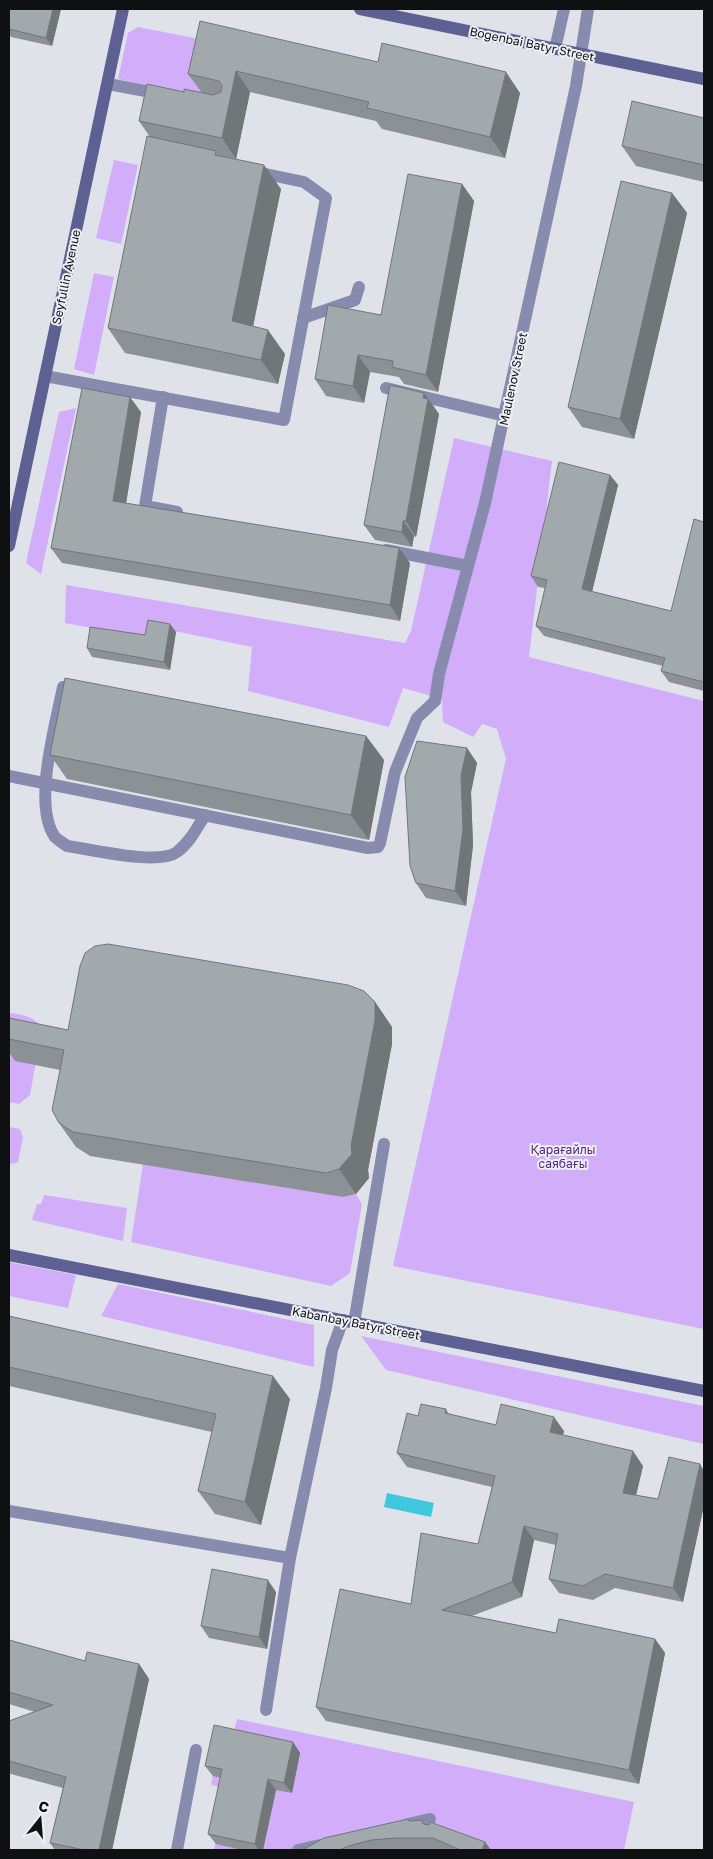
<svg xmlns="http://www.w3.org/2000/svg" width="713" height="1859" viewBox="0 0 713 1859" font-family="'Golos Text',sans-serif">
<rect width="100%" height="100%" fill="#dfe3e9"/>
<!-- green -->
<g fill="#d1adfa">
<path d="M138 27 215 42 202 96 118 79 128 33Z"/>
<path d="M114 160 138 165 121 244 96 238Z"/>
<path d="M94 273 114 277 94 375 74 369Z"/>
<path d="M76 408 41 574 26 563 59 412Z"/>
<path d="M454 438 552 461 529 657 704 701V1329L393 1266 506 759 497 729 482 724 473 737 443 722 442 699 403 688 389 727 248 691 252 647 150 626 147 638 65 623 66 585 405 643 411 631Z"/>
<path d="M12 1013C25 1015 33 1017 42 1027L30 1095 19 1104 9 1102V1014Z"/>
<path d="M9 1127 20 1129 23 1137 18 1162 13 1164 9 1163Z"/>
<path d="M143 1164 343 1197 356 1194 362 1204 350 1273 331 1286 131 1242Z"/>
<path d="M44 1195 127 1208 123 1241 32 1220 37 1204H41Z"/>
<path d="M9 1262 76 1275 68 1308 9 1296Z"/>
<path d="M118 1284 314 1325V1367L101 1316Z"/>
<path d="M361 1336 704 1406V1444L386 1370Z"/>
<path d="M237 1719 634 1802 624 1850H214L227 1788 211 1785 222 1729 234 1731Z"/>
</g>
<!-- water -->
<path fill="#3dc8de" d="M387 1493 434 1503 431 1517 384 1507Z"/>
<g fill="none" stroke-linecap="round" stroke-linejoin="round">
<!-- lane -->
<g stroke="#888aae" stroke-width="12">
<path d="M555 49 564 9"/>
<path d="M108 84 162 94"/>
<path d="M303 318 355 300 359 287"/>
<path d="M45 376 284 420 326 198 304 182 256 172"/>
<path d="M386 388 505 416"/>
<path d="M163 397 145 506 177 512"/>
<path d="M386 550 468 566"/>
<path d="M63 687C56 723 32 805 55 837 58 840 63 843 67 846 91 849 158 866 177 852 190 842 197 828 205 815"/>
<path d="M9 776 368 848 378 847 380 843 395 772 417 718 435 701 439 674 485 503 576 86 588 9"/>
<path d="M354 1323 384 1144"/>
<path d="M9 1511 290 1558 326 1388 332 1350 343 1320"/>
<path d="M266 1710 290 1558"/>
<path d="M408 1824 430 1819"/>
<path d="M298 1850 320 1845"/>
</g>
<!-- street -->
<path stroke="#888aae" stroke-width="12" d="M177 1850 196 1750"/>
<!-- secondary -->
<g stroke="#5e5f92" stroke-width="12">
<path d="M360 9 704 79"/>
<path d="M9 546 123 9"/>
<path d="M9 1255 704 1391"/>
</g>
</g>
<!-- wall -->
<g fill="#8b9195">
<path d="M9 9H61L52 46 11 37 9 34Z"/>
<path d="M378 62 520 93 505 158 382 129 376 121 250 92 236 159 281 189 253 326 285 354 278 384 125 353 108 328 150 137 139 121 184 92 202 93 188 74Z"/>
<path d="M704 118V182L636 166 622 146Z"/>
<path d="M462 184 474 201 438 392 404 384 399 377 370 372 364 403 326 396 315 379 381 315Z"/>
<path d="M672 193 687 213 634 439 582 427 568 407Z"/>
<path d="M424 393 439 414 416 537 414 536 412 547 375 540 364 525Z"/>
<path d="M141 412 126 503 410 563 400 621 62 563 51 548Z"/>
<path d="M610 475 618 485 592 592 671 611 704 522V691L669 682 661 671 663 666 544 636 536 626 545 588 538 587 531 576Z"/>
<path d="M176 632 170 670 92 657 87 648Z"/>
<path d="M366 736 384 760 369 840 67 779 50 755Z"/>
<path d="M467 748 477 763 471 792 473 845 466 906 426 898 416 883Z"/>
<path d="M375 1002 392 1027V1044L368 1170 369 1178 356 1194 343 1197 90 1156 76 1147 59 1123 60 1070 15 1061 9 1052V1018L68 1030Z"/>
<path d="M9 1316 290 1399 261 1525 215 1514 198 1491 212 1432 9 1386Z"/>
<path d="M446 1409 449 1414 496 1425 564 1431 563 1435 643 1466 636 1495 658 1499 704 1471V1505L683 1602 615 1588 593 1600 559 1593 549 1579 556 1545 534 1540 522 1597 472 1616 556 1633 655 1639 665 1653 639 1784 326 1721 316 1707 411 1604 478 1544 492 1487 407 1467 397 1453 418 1416Z"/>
<path d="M276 1592 267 1649 209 1638 201 1626Z"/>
<path d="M9 1640 85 1661 139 1664 149 1679 112 1850H55L50 1843 63 1788 11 1774 9 1772V1721L35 1712 9 1704Z"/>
<path d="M293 1742 300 1753 292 1793 276 1790 263 1850H242L216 1844 208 1834 221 1778 213 1776 205 1766Z"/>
<path d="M409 1821 426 1824 485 1842 491 1850H302Z"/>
</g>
<!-- shaded-wall -->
<g fill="#717679">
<path d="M53 9H61L52 46 46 38Z"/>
<path d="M236 71 250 92 236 159 222 138Z"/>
<path d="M506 72 520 93 505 158 490 137Z"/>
<path d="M264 165 281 189 249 346 232 321Z"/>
<path d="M462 184 474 201 438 392 426 375Z"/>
<path d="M672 193 687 213 634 439 620 419Z"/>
<path d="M268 330 285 354 278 384 261 360Z"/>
<path d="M358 355 370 372 364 403 353 386Z"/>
<path d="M424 393 439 414 416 537 406 521Z"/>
<path d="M130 397 141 412 124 516 113 501Z"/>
<path d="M610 475 618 485 590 600 582 589Z"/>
<path d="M403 521 414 536 412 547 402 532Z"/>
<path d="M399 548 410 563 400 621 390 605Z"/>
<path d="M170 624 176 632 170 670 164 662Z"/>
<path d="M366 736 384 760 369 840 351 815Z"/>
<path d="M467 748 477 763 471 792 473 845 466 906 455 891 461 776Z"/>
<path d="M375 1002 392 1027V1044L368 1170 369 1178 356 1194 339 1169 351 1146Z"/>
<path d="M273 1376 290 1399 261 1525 245 1502Z"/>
<path d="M554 1417 564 1431 560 1447 550 1432Z"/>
<path d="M633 1451 643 1466 633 1508 623 1493Z"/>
<path d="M700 1464 704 1471V1505L683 1602 673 1588Z"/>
<path d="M524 1526 534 1540 522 1597 512 1582Z"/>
<path d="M268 1580 276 1592 267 1649 259 1637Z"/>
<path d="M655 1639 665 1653 639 1784 629 1770Z"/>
<path d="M139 1664 149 1679 112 1850H99Z"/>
<path d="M293 1742 300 1753 292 1793 284 1783Z"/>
<path d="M268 1779 276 1790 263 1850H259L255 1844Z"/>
<path d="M485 1842 491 1850H482Z"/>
</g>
<!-- building -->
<g fill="#a2a9ad" stroke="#717679">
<path d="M9 9H53L46 38 9 29Z"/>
<path d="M200 21 378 62 382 43 506 72 490 137 367 108 369 102 236 71 222 138 139 121 147 84 184 92V89L213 95 221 92 222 85 219 81 188 74Z"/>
<path d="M632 101 704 118V165L622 146Z"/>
<path d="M147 136 216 151 215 155 264 165 232 321 268 330 261 360 108 328Z"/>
<path d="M408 174 462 184 426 375 392 367 393 361 358 355 353 386 315 379 328 305 381 315Z"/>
<path d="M621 181 672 193 620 419 568 407Z"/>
<path d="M390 385 424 393 423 398 428 399 406 521H403L402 532 364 525Z"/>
<path d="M82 388 130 397 113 501 399 548 390 605 51 548Z"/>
<path d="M559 462 610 475 582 589 671 611 694 519 704 522V682L661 671 665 658 536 626 547 580 531 576Z"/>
<path d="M148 620 170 624 164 662 87 648 90 627 145 635Z"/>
<path d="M65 678 366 736 351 815 50 755Z"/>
<path d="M417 741 467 748 461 776 463 829 455 891 416 883 410 866 405 777Z"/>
<path d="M108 944 348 985 364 991 375 1002V1020L351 1146 352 1154 339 1169 326 1173 73 1132 59 1123 52 1110 64 1050 9 1039V1018L68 1030 80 966 85 953 95 946Z"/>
<path d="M9 1316 273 1376 245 1502 198 1491 216 1414 9 1367Z"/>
<path d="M421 1404 446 1409 445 1413 496 1425 501 1404 554 1417 550 1432 633 1451 623 1493 658 1499 669 1457 700 1464 673 1588 605 1574 583 1586 549 1579 558 1534 524 1526 512 1582 442 1610 556 1633 559 1619 655 1639 629 1770 316 1707 340 1589 411 1604 421 1533 478 1544 495 1476 397 1453 407 1413 418 1416Z"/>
<path d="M212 1569 268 1580 259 1637 201 1626Z"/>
<path d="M9 1640 85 1661 87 1652 139 1664 99 1850H85L50 1843 66 1777 9 1761V1721L53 1705 9 1692Z"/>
<path d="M214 1725 293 1742 284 1783 268 1779 255 1844 208 1834 222 1769 205 1766Z"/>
<path d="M408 1819 409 1821 422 1820 423 1824 429 1825 430 1822 485 1842 482 1850H460L433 1838H397L371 1840 349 1846 339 1850H302L324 1838Z"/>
</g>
<g text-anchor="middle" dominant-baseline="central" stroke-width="4" stroke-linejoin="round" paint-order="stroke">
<!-- street labels -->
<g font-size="12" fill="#0f1012" stroke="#ecf1f7">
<text transform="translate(532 44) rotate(12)">Bogenbai Batyr Street</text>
<text transform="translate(66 277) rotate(-78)">Seyfullin Avenue</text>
<text transform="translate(513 379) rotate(-78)">Maulenov Street</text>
<text transform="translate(356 1323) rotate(11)">Kabanbay Batyr Street</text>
</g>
<!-- park labels -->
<g font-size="12" fill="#582682" stroke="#ecf1f7">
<text x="563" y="1149">Қарағайлы<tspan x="563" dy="14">саябағы</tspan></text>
</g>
</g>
<!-- border -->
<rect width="713" height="1859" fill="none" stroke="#0f1012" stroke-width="20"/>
<!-- north arrow -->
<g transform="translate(40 1819) rotate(17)" stroke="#ecf1f7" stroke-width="4" paint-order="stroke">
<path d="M0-4L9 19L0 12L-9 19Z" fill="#0f1012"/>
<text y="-8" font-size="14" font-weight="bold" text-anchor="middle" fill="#0f1012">С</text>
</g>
</svg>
